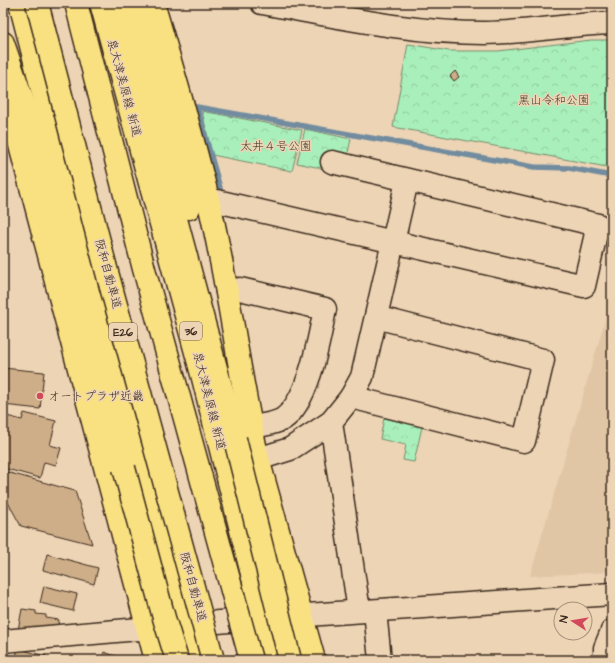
<svg xmlns="http://www.w3.org/2000/svg" width="615" height="663" viewBox="0 0 615 663" font-family="'Architects Daughter','Klee One',sans-serif">
<defs>
<pattern id="park-crowns" width="20" height="18" patternUnits="userSpaceOnUse"><rect width="20" height="18" fill="#a9efbb"/><path d="M2 6a3 3 0 1 1 6 0M12 15a3 3 0 1 1 6 0" fill="none" stroke="#92cda0"/></pattern>
</defs>
<rect width="100%" height="100%" fill="#edd4b5"/>
<filter id="ink" filterUnits="userSpaceOnUse"><feTurbulence type="fractalNoise" baseFrequency=".025" numOctaves="2"/><feDisplacementMap in="SourceGraphic" scale="8" xChannelSelector="R" yChannelSelector="G"/><feConvolveMatrix kernelMatrix="1 2 1 2 8 2 1 2 1" color-interpolation-filters="sRGB"/></filter>
<g filter="url(#ink)">
<!-- built -->
<g fill="#e1c6a5">
<path d="M522 3H612V5L523 10Z"/>
<path d="M608 310 612 311V572L530 576Z"/>
</g>
<!-- park -->
<g fill="url(#park-crowns)" stroke="#728c6c">
<path d="M591 40H612V168L393 127 408 44 449 51H498Z"/>
<path d="M202 111 302 130 292 171 212 155Z"/>
<path d="M305 129 351 139 347 157 330 170 297 163Z"/>
<path d="M384 418 422 427 414 462 403 460 406 445 380 439Z"/>
</g>
<g fill="none" stroke-linecap="round" stroke-linejoin="round">
<!-- stream -->
<path stroke="#728c9f" stroke-width="5.5" d="M220 188 197 107 534 167 569 168 612 176"/>
</g>
<!-- building -->
<g fill="#ceae88" stroke="#3b2a1e">
<path d="M455 71 459 77 454 81 450 76Z"/>
<path d="M3 368 44 372 40 409 3 405Z"/>
<path d="M24 413 56 421 50 445 61 448 56 465 44 462 40 478 3 468V415L22 420Z"/>
<path d="M3 471 75 491 92 544 21 526 5 497 7 489 3 488Z"/>
<path d="M47 554 98 568 94 584 43 570Z"/>
<path d="M44 586 77 594 73 611 40 603Z"/>
<path d="M22 609 36 611V614L46 615V618L59 620 57 630H18Z"/>
<path d="M18 649 46 656 45 660H15Z"/>
<path d="M104 652 118 657 119 660H101Z"/>
</g>
<g fill="none" stroke-linecap="round" stroke-linejoin="round">
<!-- street casing -->
<g stroke="#3b2a1e" stroke-width="25">
<g id="street">
<path d="M208 199 584 286 598 225 332 162"/>
<path d="M227 291 240 289 325 309C319 339 309 401 283 419 275 424 260 425 250 428"/>
<path d="M351 397 524 441 543 360 376 317"/>
<path d="M331 422 359 611"/>
<path d="M258 459 290 449 331 422 351 397 362 377 407 181"/>
<path d="M375 611 380 660"/>
<path d="M3 641 263 618 612 594"/>
<path d="M605 660V648L612 631"/>
</g>
</g>
<!-- secondary casing -->
<g stroke="#3b2a1e" stroke-width="25">
<path id="secondary" d="M262 3C335 16 410 33 485 33 527 33 569 24 612 23"/>
</g>
<!-- primary casing -->
<g stroke="#3b2a1e" stroke-width="25">
<g id="primary">
<path d="M20 3 189 660"/>
<path d="M101 3 203 378 263 618 275 660"/>
<path d="M153 3C172 68 192 133 208 199 229 285 238 373 258 459L314 660"/>
<path d="M3 81 156 660"/>
</g>
</g>
<!-- highway casing -->
<g stroke="#3b2a1e" stroke-width="25">
<g id="highway">
<path d="M118 3 235 439"/>
<path d="M135 3 189 208"/>
<path d="M3 43 38 145 124 468"/>
</g>
</g>
<!-- street -->
<use href="#street" stroke="#edd4b5" stroke-width="22"/>
<!-- secondary -->
<use href="#secondary" stroke="#edd4b5" stroke-width="22"/>
<!-- primary -->
<use href="#primary" stroke="#f9e181" stroke-width="22"/>
<!-- highway -->
<use href="#highway" stroke="#f9e181" stroke-width="22"/>
<!-- highway-bridge casing -->
<g stroke="#3b2a1e" stroke-width="25" stroke-linecap="butt">
<g id="highway-bridge">
<path d="M37 3 108 276 213 660"/>
<path d="M76 3 144 269 251 660"/>
<path d="M235 439 290 660"/>
<path d="M124 468 164 618 177 660"/>
</g>
</g>
<!-- highway-bridge -->
<use href="#highway-bridge" stroke="#f9e181" stroke-width="22"/>
</g>
</g>
<!-- markers -->
<circle fill="#d1495b" stroke="#edd4b5" stroke-width="1.5" cx="40" cy="396" r="4"/>
<g text-anchor="middle" dominant-baseline="central" stroke-width="3" stroke-linejoin="round" paint-order="stroke">
<!-- shield labels -->
<g fill="#edd4b5" stroke="#705d4b" stroke-width="1">
<rect x="180" y="322" width="22" height="18" rx="3"/>
<rect x="109" y="323" width="28" height="18" rx="3"/>
</g>
<g font-size="11" font-weight="bold" fill="#3b2a1e">
<text x="191" y="331">36</text>
<text x="123" y="332">E26</text>
</g>
<!-- street labels -->
<g font-size="12" fill="#3b2a1e" stroke="#edd4b5">
<text transform="translate(124 88) rotate(75)">泉大津美原線 新道</text>
<text transform="translate(108 274) rotate(75)">阪和自動車道</text>
<text transform="translate(209 401) rotate(76)">泉大津美原線 新道</text>
<text transform="translate(193 587) rotate(75)">阪和自動車道</text>
</g>
<!-- park labels -->
<g font-size="12" fill="#463e2e" stroke="#edd4b5">
<text x="554" y="100">黒山令和公園</text>
<text x="276" y="146">太井４号公園</text>
</g>
<!-- poi labels -->
<g font-size="12" fill="#3b2a1e" stroke="#edd4b5" text-anchor="start">
<text x="48" y="396">オートプラザ近畿</text>
</g>
</g>
<!-- margin -->
<rect width="615" height="663" fill="none" stroke="#edd4b5" stroke-width="16"/>
<rect x="8" y="8" width="599" height="647" fill="none" stroke="#3b2a1e" stroke-width="1.5" filter="url(#ink)"/>
<!-- north arrow -->
<g transform="translate(573 621) rotate(282)"><circle r="19" fill="#edd4b5" stroke="#a69079"/>
<path d="M0-3L7 15L0 10L-7 15Z" fill="#d1495b"/>
<text y="-6" font-size="11" font-weight="bold" text-anchor="middle" fill="#3b2a1e">N</text>
</g>
</svg>
